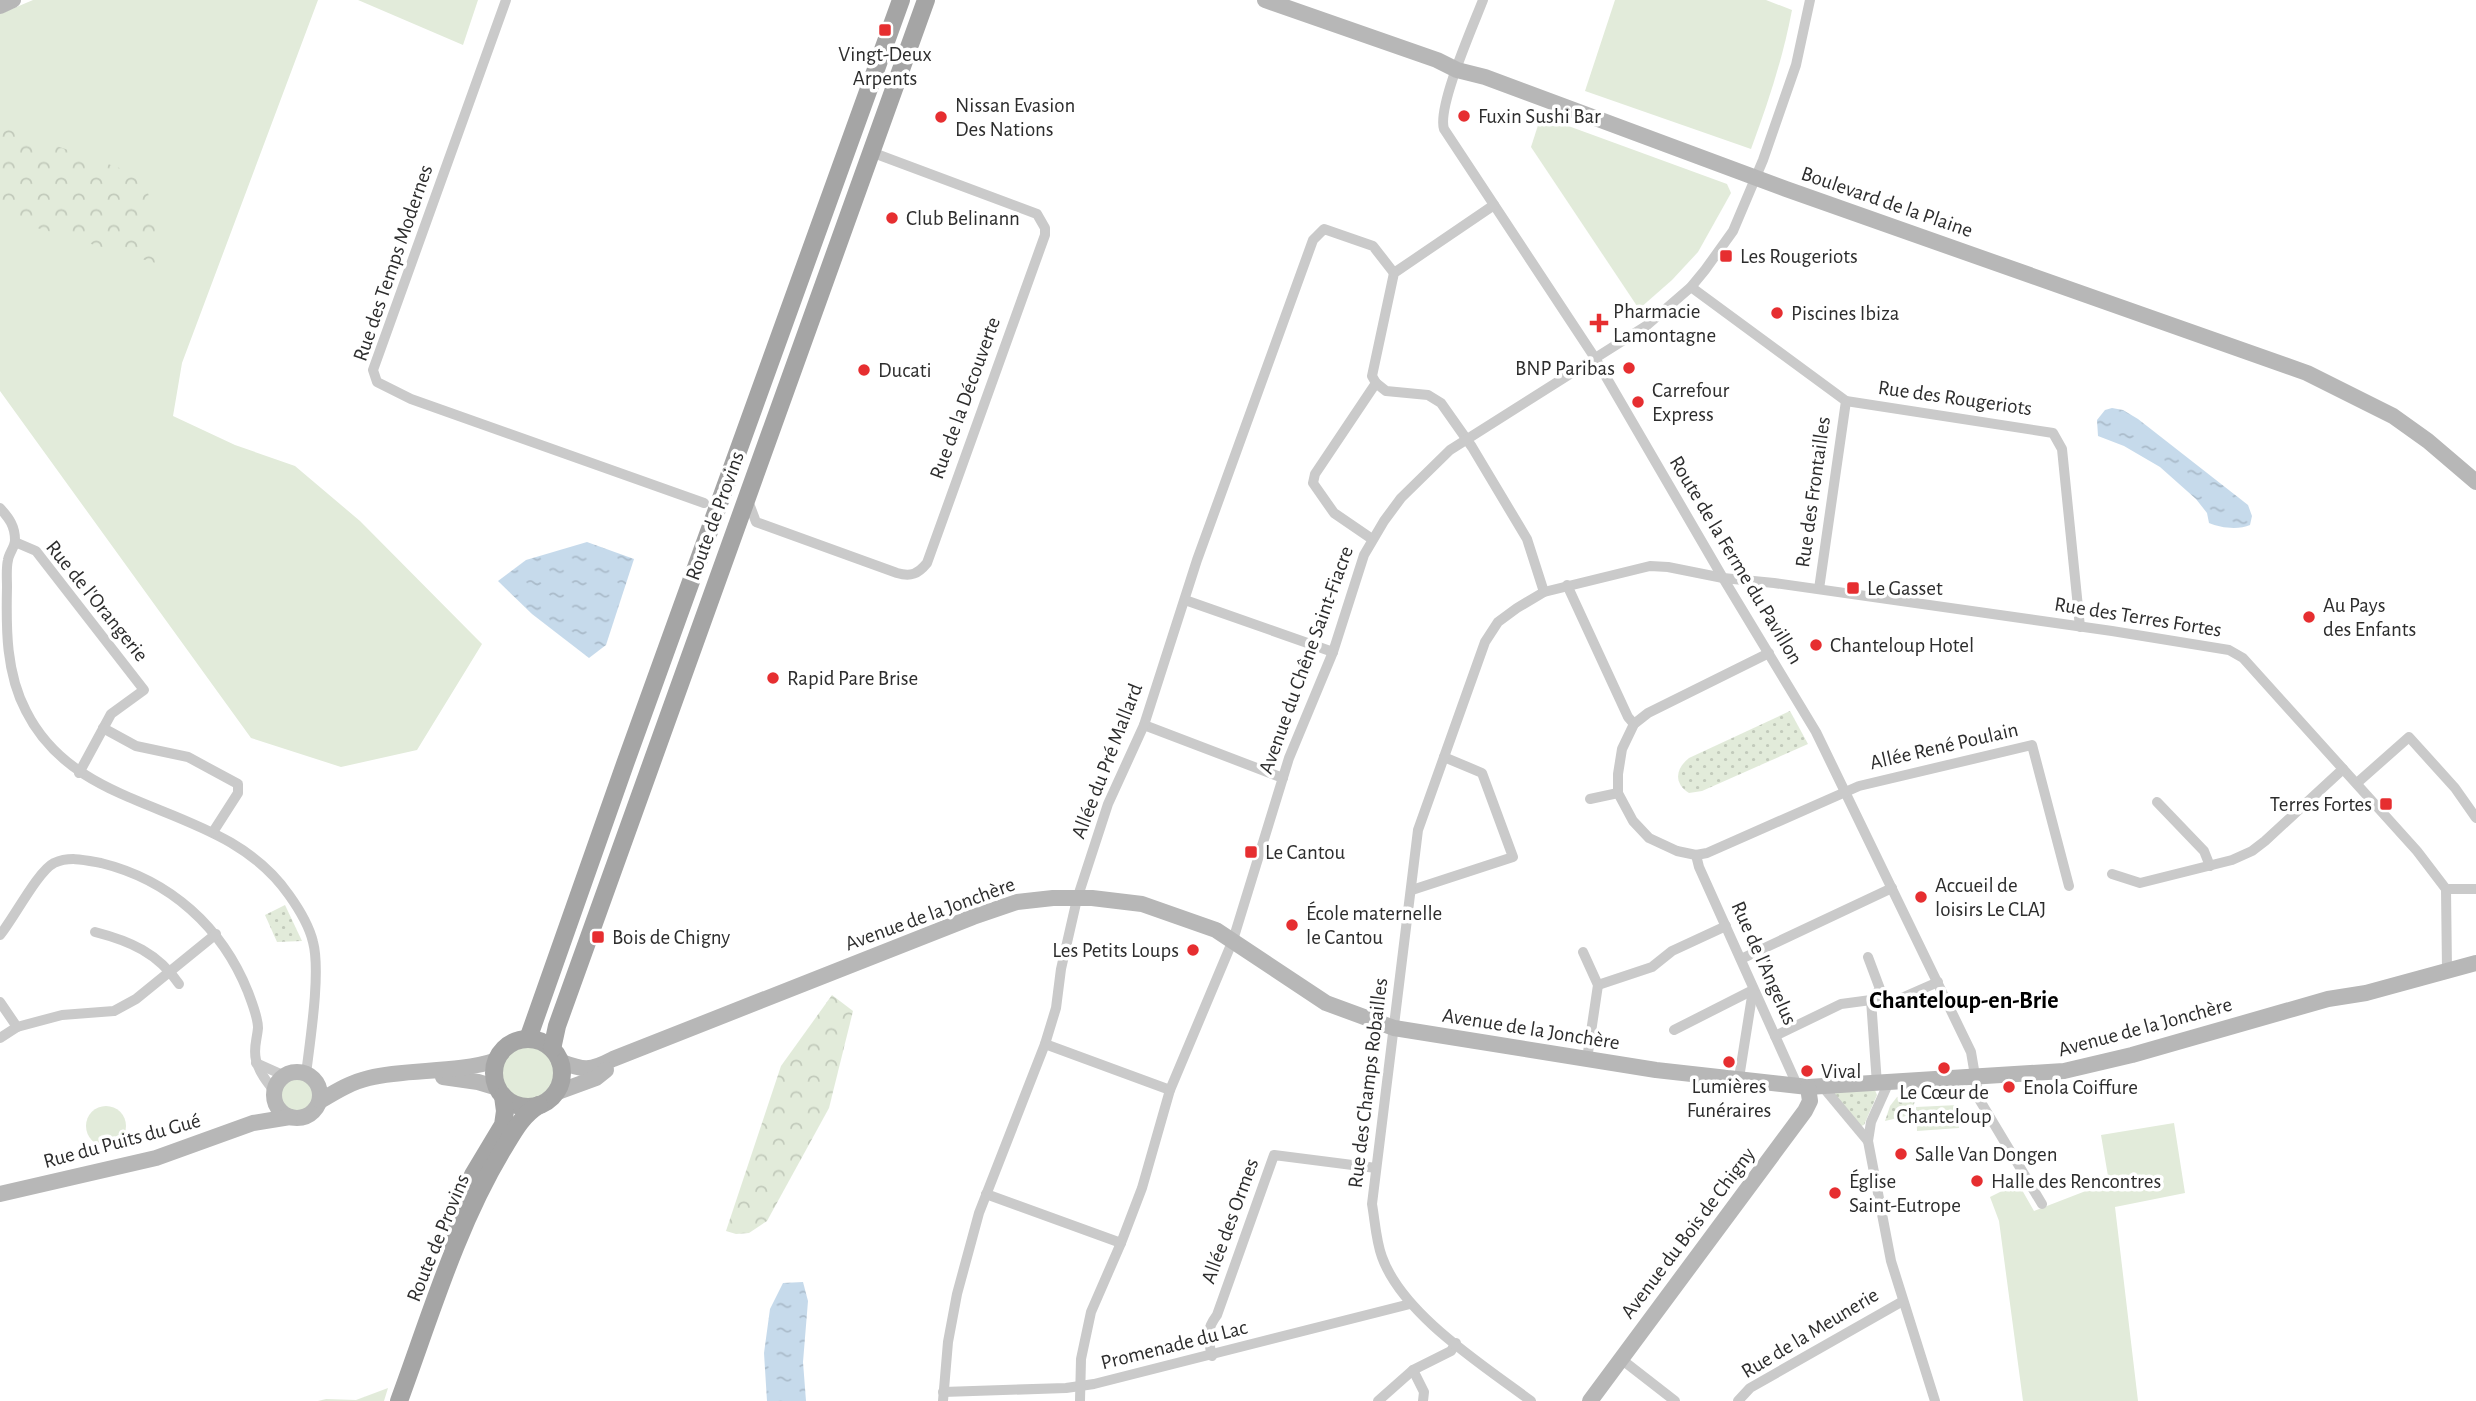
<svg xmlns="http://www.w3.org/2000/svg" width="2476" height="1401" viewBox="0 0 2476 1401" font-family="'Alegreya Sans',sans-serif">
<defs>
<pattern id="forest-crowns" width="20" height="18" patternUnits="userSpaceOnUse" patternTransform="scale(1.75)"><rect width="20" height="18" fill="#e2ebda"/><path d="M2 6a3 3 0 1 1 6 0M12 15a3 3 0 1 1 6 0" fill="none" stroke="#c2cabb"/></pattern>
<pattern id="park-dots" width="8" height="8" patternUnits="userSpaceOnUse" patternTransform="scale(1.75)"><rect width="8" height="8" fill="#e2ebda"/><path d="M2 2h.1M6 6h.1" fill="none" stroke="#c2cabb" stroke-width="1.8" stroke-linecap="round"/></pattern>
<pattern id="water-ripples" width="26" height="14" patternUnits="userSpaceOnUse" patternTransform="scale(1.75)"><rect width="26" height="14" fill="#c6daeb"/><path d="M2 4q2-2 4 0t4 0M15 11q2-2 4 0t4 0" fill="none" stroke="#aabbca"/></pattern>
</defs>
<rect width="100%" height="100%" fill="#fff"/>
<!-- grass -->
<g fill="#e2ebda">
<path d="M33 0H318L182 363 173 416 235 445 295 466 360 521 482 644 417 750 341 767 251 738 0 391V14Z"/>
<path d="M358 0H478L463 45Z"/>
<path d="M1615 0H1766L1792 10C1783 58 1768 103 1751 149L1585 91Z"/>
<path d="M1541 116 1727 184 1731 193 1698 252 1672 280 1639 309 1531 147Z"/>
<circle cx="528" cy="1074" r="28"/>
<circle cx="298" cy="1096" r="17"/>
<path d="M1958 1105 1959 1128 1917 1131 1916 1107Z"/>
<circle cx="106" cy="1126" r="20"/>
<path d="M2174 1123 2185 1193 2115 1207 2138 1401H2023L1999 1221 1990 1197 2018 1183 2034 1211 2109 1182 2101 1135Z"/>
</g>
<!-- forest -->
<g fill="url(#forest-crowns)">
<path d="M0 126 145 177 162 265 0 217Z"/>
<path d="M832 995 853 1011 829 1108 767 1221 749 1233 736 1234 726 1231 781 1066Z"/>
<path d="M388 1388 384 1401H318L326 1399 356 1400Z"/>
</g>
<!-- park -->
<g fill="url(#park-dots)">
<path d="M1790 711 1808 744 1702 791 1689 793C1673 783 1676 768 1689 758Z"/>
<path d="M285 905 302 941 277 942 265 915Z"/>
<path d="M1875 1090 1877 1095 1864 1125 1861 1126 1832 1092Z"/>
<path d="M1918 1093 1910 1115 1885 1121 1890 1106 1897 1097Z"/>
</g>
<!-- water -->
<g fill="url(#water-ripples)">
<path d="M2112 408 2123 410 2138 419 2248 505 2252 516 2250 525C2239 530 2220 528 2209 523L2207 513 2196 499 2160 467 2124 446 2098 436 2097 420 2105 410Z"/>
<path d="M587 542 634 559 606 645 589 658 532 614 498 581 526 560Z"/>
<path d="M803 1282 808 1301 803 1362 806 1401H767L764 1353 770 1309 783 1283Z"/>
</g>
<g fill="none" stroke-linecap="round" stroke-linejoin="round">
<!-- minor -->
<g stroke="#cacaca" stroke-width="10">
<path d="M506 0 373 370 377 382 411 399 704 503"/>
<path d="M1483 0C1473 26 1437 107 1444 129L1595 358 1723 578 1816 732 1971 1052 1979 1099 2042 1204"/>
<path d="M1494 205 1394 273 1372 376 1376 383 1386 391 1428 395 1441 403 1472 447 1527 539 1544 592"/>
<path d="M1691 287 1846 401 2053 433 2062 449 2080 627"/>
<path d="M747 498 756 522 897 573C911 577 918 574 927 563L1045 235V228L1037 214 871 152"/>
<path d="M0 508C9 518 15 526 15 540 15 547 9 553 8 560 6 568 7 578 7 587 6 629 6 673 26 711 80 819 222 798 289 895 299 909 309 925 313 942 321 972 310 1041 306 1074"/>
<path d="M1372 539 1334 513 1313 483 1315 474 1376 383"/>
<path d="M15 542 36 551 144 690 111 714 79 773"/>
<path d="M1567 585 1628 717 1634 724"/>
<path d="M1819 589 1846 401"/>
<path d="M1185 600 1333 652"/>
<path d="M1769 653 1648 713 1634 724 1622 749 1618 774V793L1633 821 1649 838 1677 851 1696 855 1707 853 1859 786 2032 745 2069 886"/>
<path d="M1144 725 1283 778"/>
<path d="M103 728 136 746 188 757 238 784V793L213 832"/>
<path d="M2357 783 2409 737 2455 788 2476 818"/>
<path d="M1590 799 1618 793"/>
<path d="M2157 802 2204 851 2210 866"/>
<path d="M1696 855 1699 867 1798 1087"/>
<path d="M2112 874 2140 883 2232 860 2252 851 2265 841 2343 769"/>
<path d="M2446 889H2476"/>
<path d="M1412 890 1513 857 1482 773 1444 757"/>
<path d="M95 932C130 941 158 953 179 984"/>
<path d="M0 935C14 918 38 871 54 863 70 856 85 860 101 863 170 880 222 927 248 992 252 1003 258 1017 258 1028 257 1040 253 1048 256 1060 259 1072 267 1082 275 1092"/>
<path d="M1583 952 1598 985 1587 1059"/>
<path d="M1868 957 1880 989 1871 1000 1877 1084"/>
<path d="M1741 959 1892 888"/>
<path d="M1598 985 1652 967 1672 951 1726 926"/>
<path d="M0 1002 17 1027"/>
<path d="M1674 1030 1753 990"/>
<path d="M1775 1036 1841 1004 1871 1000H1897L1938 982"/>
<path d="M0 1038 17 1027 62 1015 114 1011 136 999 216 934"/>
<path d="M1045 1044 1170 1090"/>
<path d="M256 1063 285 1076"/>
<path d="M1739 1078 1753 990"/>
<path d="M1888 1084 1871 1122 1868 1141 1891 1261 1935 1401"/>
<path d="M1823 1087 1868 1141"/>
<path d="M986 1194 1121 1243"/>
<path d="M1212 1356C1208 1338 1205 1331 1217 1315L1274 1155 1376 1168"/>
<path d="M1621 1359 1675 1401"/>
<path d="M1413 1370 1424 1392 1423 1401"/>
<path d="M943 1392 1066 1388 1094 1384 1410 1304"/>
<path d="M943 1401 948 1342 957 1294 979 1213 1045 1044 1056 1008 1061 969 1077 899 1108 804 1144 725 1197 560 1313 240 1324 229 1373 246 1394 273"/>
<path d="M1080 1401 1081 1359 1091 1312 1121 1243 1142 1188 1170 1090 1233 940 1289 758 1333 652 1364 555 1384 521 1401 498 1450 450 1646 326 1691 287 1705 270 1733 231 1763 160 1796 65 1810 0"/>
<path d="M1378 1401 1413 1370 1451 1351 1456 1343"/>
<path d="M1531 1401C1483 1365 1403 1315 1382 1257 1376 1241 1375 1221 1372 1204L1418 830 1485 642 1498 622 1517 608 1544 592 1650 566 1668 567 1723 578 1774 583 2112 631 2229 650 2243 658 2417 851 2446 889 2447 970"/>
<path d="M1738 1401 1750 1388 1903 1301"/>
</g>
<!-- secondary -->
<g stroke="#b7b7b7" stroke-width="16">
<path d="M1265 0 1437 60 1457 70 1485 77 1786 189 2307 373 2393 416 2428 441 2476 482"/>
<path d="M0 6 13 0"/>
<path d="M559 1061C584 1070 588 1072 613 1059L973 917 1017 902 1053 898H1092L1142 904 1216 930 1326 1003 1394 1028 1656 1070 1808 1087 2064 1071 2132 1055 2328 999 2366 993 2476 963"/>
<circle cx="297" cy="1095" r="23"/>
<path d="M443 1077 478 1082 498 1088"/>
<path d="M555 1093 596 1078 606 1070"/>
<path d="M320 1101C335 1092 351 1082 369 1078 411 1068 455 1074 497 1060"/>
<path d="M0 1194 156 1158 253 1123 290 1117"/>
<path d="M1590 1401 1805 1111 1810 1101 1808 1087"/>
</g>
<!-- primary -->
<g stroke="#a5a5a5" stroke-width="18">
<path d="M528 1039 625 764 901 0"/>
<circle cx="528" cy="1073" r="34"/>
<path d="M552 1049 557 1026 926 0"/>
<path d="M447 1239 454 1216 473 1175 503 1125 505 1111 503 1096"/>
<path d="M399 1401C430 1317 456 1228 502 1151 513 1133 521 1116 539 1105"/>
</g>
</g>
<!-- markers -->
<g fill="#e62e30" stroke="#fff" stroke-width="2.5">
<rect x="878" y="23" width="14" height="14" rx="3.5"/>
<circle cx="1464" cy="116" r="7"/>
<circle cx="941" cy="117" r="7"/>
<circle cx="892" cy="218" r="7"/>
<rect x="1719" y="249" width="14" height="14" rx="3.5"/>
<circle cx="1777" cy="313" r="7"/>
<path d="M1595.5 312.5h7v7h7v7h-7v7h-7v-7h-7v-7h7z"/>
<circle cx="1629" cy="368" r="7"/>
<circle cx="864" cy="370" r="7"/>
<circle cx="1638" cy="402" r="7"/>
<rect x="1846" y="581" width="14" height="14" rx="3.5"/>
<circle cx="2309" cy="617" r="7"/>
<circle cx="1816" cy="645" r="7"/>
<circle cx="773" cy="678" r="7"/>
<rect x="2379" y="797" width="14" height="14" rx="3.5"/>
<rect x="1244" y="845" width="14" height="14" rx="3.5"/>
<circle cx="1921" cy="897" r="7"/>
<circle cx="1292" cy="925" r="7"/>
<rect x="591" y="930" width="14" height="14" rx="3.5"/>
<circle cx="1193" cy="950" r="7"/>
<circle cx="1729" cy="1062" r="7"/>
<circle cx="1944" cy="1068" r="7"/>
<circle cx="1807" cy="1071" r="7"/>
<circle cx="2009" cy="1087" r="7"/>
<circle cx="1901" cy="1154" r="7"/>
<circle cx="1977" cy="1181" r="7"/>
<circle cx="1835" cy="1193" r="7"/>
</g>
<g text-anchor="middle" dominant-baseline="central" stroke-width="7" stroke-linejoin="round" paint-order="stroke">
<!-- poi labels -->
<g font-size="21" fill="#2d2d2d" stroke="#fff" text-anchor="start">
<text x="885" y="54" text-anchor="middle">Vingt-Deux<tspan x="885" dy="24">Arpents</tspan></text>
<text x="955" y="105">Nissan Evasion<tspan x="955" dy="24">Des Nations</tspan></text>
<text x="1478" y="116">Fuxin Sushi Bar</text>
<text x="906" y="218">Club Belinann</text>
<text x="1740" y="256">Les Rougeriots</text>
<text x="1613" y="311">Pharmacie<tspan x="1613" dy="24">Lamontagne</tspan></text>
<text x="1791" y="313">Piscines Ibiza</text>
<text x="1615" y="368" text-anchor="end">BNP Paribas</text>
<text x="878" y="370">Ducati</text>
<text x="1652" y="390">Carrefour<tspan x="1652" dy="24">Express</tspan></text>
<text x="1867" y="588">Le Gasset</text>
<text x="2323" y="605">Au Pays<tspan x="2323" dy="24">des Enfants</tspan></text>
<text x="1830" y="645">Chanteloup Hotel</text>
<text x="787" y="678">Rapid Pare Brise</text>
<text x="2372" y="804" text-anchor="end">Terres Fortes</text>
<text x="1265" y="852">Le Cantou</text>
<text x="1935" y="885">Accueil de<tspan x="1935" dy="24">loisirs Le CLAJ</tspan></text>
<text x="1306" y="913">École maternelle<tspan x="1306" dy="24">le Cantou</tspan></text>
<text x="612" y="937">Bois de Chigny</text>
<text x="1179" y="950" text-anchor="end">Les Petits Loups</text>
<text x="1821" y="1071">Vival</text>
<text x="1729" y="1086" text-anchor="middle">Lumières<tspan x="1729" dy="24">Funéraires</tspan></text>
<text x="2023" y="1087">Enola Coiffure</text>
<text x="1944" y="1092" text-anchor="middle">Le Cœur de<tspan x="1944" dy="24">Chanteloup</tspan></text>
<text x="1915" y="1154">Salle Van Dongen</text>
<text x="1849" y="1181">Église<tspan x="1849" dy="24">Saint-Eutrope</tspan></text>
<text x="1991" y="1181">Halle des Rencontres</text>
</g>
<!-- street labels -->
<g font-size="21" fill="#2d2d2d" stroke="#fff">
<text transform="translate(1887 202) rotate(19)">Boulevard de la Plaine</text>
<text transform="translate(393 263) rotate(-71)">Rue des Temps Modernes</text>
<text transform="translate(965 398) rotate(-70)">Rue de la Découverte</text>
<text transform="translate(1955 398) rotate(8)">Rue des Rougeriots</text>
<text transform="translate(1813 492) rotate(-82)">Rue des Frontailles</text>
<text transform="translate(715 516) rotate(-70)">Route de Provins</text>
<text transform="translate(1736 560) rotate(59)">Route de la Ferme du Pavillon</text>
<text transform="translate(97 601) rotate(51)">Rue de l'Orangerie</text>
<text transform="translate(2138 617) rotate(9)">Rue des Terres Fortes</text>
<text transform="translate(1306 660) rotate(-70)">Avenue du Chêne Saint-Fiacre</text>
<text transform="translate(1944 746) rotate(-13)">Allée René Poulain</text>
<text transform="translate(1107 761) rotate(-69)">Allée du Pré Mallard</text>
<text transform="translate(930 914) rotate(-20)">Avenue de la Jonchère</text>
<text transform="translate(1764 963) rotate(66)">Rue de l'Angelus</text>
<text transform="translate(2145 1027) rotate(-15)">Avenue de la Jonchère</text>
<text transform="translate(1531 1029) rotate(9)">Avenue de la Jonchère</text>
<text transform="translate(1368 1083) rotate(-83)">Rue des Champs Robailles</text>
<text transform="translate(122 1141) rotate(-15)">Rue du Puits du Gué</text>
<text transform="translate(1230 1221) rotate(-70)">Allée des Ormes</text>
<text transform="translate(1688 1233) rotate(-53)">Avenue du Bois de Chigny</text>
<text transform="translate(438 1238) rotate(-68)">Route de Provins</text>
<text transform="translate(1810 1333) rotate(-31)">Rue de la Meunerie</text>
<text transform="translate(1174 1345) rotate(-14)">Promenade du Lac</text>
</g>
<!-- quarter labels -->
<g font-size="24" font-weight="bold" fill="#000" stroke="#fff">
<text x="1964" y="1001">Chanteloup-en-Brie</text>
</g>
</g>
</svg>
